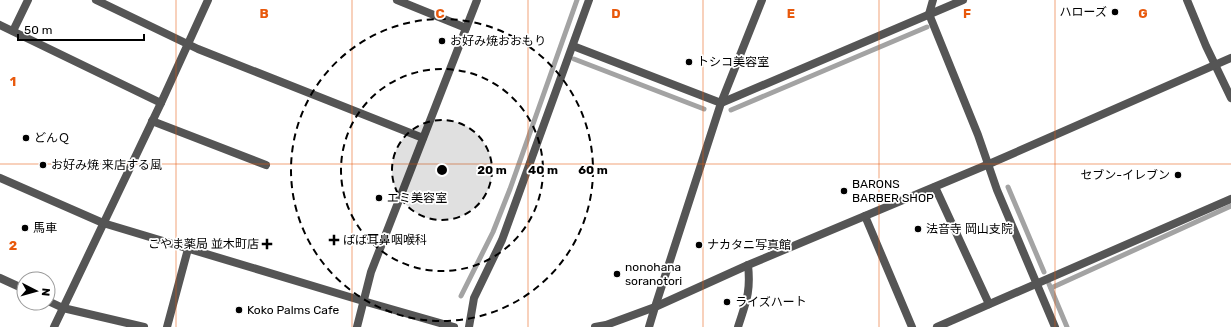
<svg xmlns="http://www.w3.org/2000/svg" width="1231" height="327" viewBox="0 0 1231 327" font-family="Rubik,'Noto Sans JP',sans-serif">
<rect width="100%" height="100%" fill="#fff"/>
<g fill="none" stroke-linecap="round" stroke-linejoin="round">
<!-- stream -->
<g stroke="#a3a3a3" stroke-width="5">
<path d="M574 59 704 109"/>
<path d="M731 110 927 27"/>
<path d="M1008 187 1044 272"/>
<path d="M1049 284 1067 327"/>
<path d="M1051 288 1231 206"/>
<path d="M461 296 493 232 510 189 577 0"/>
</g>
<!-- minor -->
<g stroke="#555" stroke-width="8">
<path d="M96 0 198 49 423 138"/>
<path d="M397 0 466 28"/>
<path d="M933 0 929 14 978 135 997 190 1055 327"/>
<path d="M1187 0 1206 46 1231 98"/>
<path d="M0 25 161 103"/>
<path d="M13 31 28 0"/>
<path d="M573 46 721 103 963 0"/>
<path d="M152 121 266 165"/>
<path d="M935 187 989 304"/>
<path d="M865 216 912 327"/>
<path d="M0 278 24 289"/>
<path d="M48 301 63 308 144 327"/>
<path d="M54 327 161 103 208 0"/>
<path d="M167 327 188 249"/>
<path d="M357 327 371 272 477 0"/>
<path d="M469 327 474 298 502 240 589 0"/>
<path d="M649 327 655 307"/>
<path d="M738 327C746 302 751 292 748 265"/>
<path d="M937 327 1231 199"/>
</g>
<!-- tertiary -->
<g stroke="#555" stroke-width="8">
<path d="M0 178 103 223 363 301 454 327"/>
<path d="M655 307 721 103 762 0"/>
<path d="M595 327 606 325 655 307 748 265 989 164 1231 58"/>
</g>
</g>
<!-- grid -->
<path fill="none" stroke="#e8590c" stroke-width="1" stroke-opacity="0.55" d="M176 0V327M352 0V327M528 0V327M703 0V327M879 0V327M1055 0V327M0 164H1231"/>
<!-- distance rings -->
<circle cx="442" cy="170" r="50" fill="#000" fill-opacity=".12"/>
<g fill="none" stroke="#000" stroke-width="2" stroke-dasharray="7 5">
<circle cx="442" cy="170" r="50"/>
<circle cx="442" cy="170" r="101"/>
<circle cx="442" cy="170" r="151"/>
</g>
<!-- markers -->
<g fill="#000" stroke="#fff" stroke-width="1.5">
<circle cx="1115" cy="12" r="4"/>
<circle cx="442" cy="41" r="4"/>
<circle cx="689" cy="62" r="4"/>
<circle cx="26" cy="138" r="4"/>
<circle cx="43" cy="165" r="4"/>
<circle cx="1178" cy="175" r="4"/>
<circle cx="844" cy="191" r="4"/>
<circle cx="379" cy="198" r="4"/>
<circle cx="25" cy="228" r="4"/>
<circle cx="918" cy="229" r="4"/>
<path d="M332 234h4v4h4v4h-4v4h-4v-4h-4v-4h4z"/>
<path d="M265 238h4v4h4v4h-4v4h-4v-4h-4v-4h4z"/>
<circle cx="699" cy="245" r="4"/>
<circle cx="617" cy="274" r="4"/>
<circle cx="727" cy="302" r="4"/>
<circle cx="239" cy="310" r="4"/>
</g>
<g text-anchor="middle" dominant-baseline="central" stroke-width="3.5" stroke-linejoin="round" paint-order="stroke">
<!-- poi labels -->
<g font-size="12" fill="#000" stroke="#fff" text-anchor="start">
<text x="1107" y="12" text-anchor="end">ハローズ</text>
<text x="450" y="41">お好み焼おおもり</text>
<text x="697" y="62">トシコ美容室</text>
<text x="34" y="138">どんＱ</text>
<text x="51" y="165">お好み焼 来店する風</text>
<text x="1170" y="175" text-anchor="end">セブン-イレブン</text>
<text x="852" y="184">BARONS<tspan x="852" dy="14">BARBER SHOP</tspan></text>
<text x="387" y="198">エミ美容室</text>
<text x="33" y="228">馬車</text>
<text x="926" y="229">法音寺 岡山支院</text>
<text x="343" y="240">ばば耳鼻咽喉科</text>
<text x="259" y="244" text-anchor="end">こやま薬局 並木町店</text>
<text x="707" y="245">ナカタニ写真館</text>
<text x="625" y="267">nonohana<tspan x="625" dy="14">soranotori</tspan></text>
<text x="735" y="302">ライズハート</text>
<text x="247" y="310">Koko Palms Cafe</text>
</g>
</g>
<g font-size="13" text-anchor="middle" font-weight="bold" fill="#e8590c" stroke="#fff" stroke-width="3.5" stroke-linejoin="round" paint-order="stroke">
<text x="264" y="18">B</text>
<text x="440" y="18">C</text>
<text x="616" y="18">D</text>
<text x="791" y="18">E</text>
<text x="967" y="18">F</text>
<text x="1143" y="18">G</text>
<text x="13" y="86">1</text>
<text x="13" y="250">2</text>
</g>
<circle cx="442" cy="170" r="6" fill="#000" stroke="#fff" stroke-width="2"/>
<g font-size="12" text-anchor="middle" font-weight="bold" fill="#000" stroke="#fff" stroke-width="3.5" stroke-linejoin="round" paint-order="stroke">
<text x="492" y="174">20 m</text>
<text x="543" y="174">40 m</text>
<text x="593" y="174">60 m</text>
</g>
<!-- north arrow -->
<g transform="translate(36 291) rotate(96)"><circle r="19" fill="#ffffff" stroke="#999999"/>
<path d="M0-3L7 15L0 10L-7 15Z" fill="#000000"/>
<text y="-6" font-size="11" font-weight="bold" text-anchor="middle" fill="#000000">N</text>
</g>
<!-- scale -->
<path d="M18 34v6h126v-6" fill="none" stroke="#000000" stroke-width="2"/>
<text x="24" y="34" font-size="12" fill="#000000" stroke="#ffffff" stroke-width="3" paint-order="stroke">50 m</text>
</svg>
